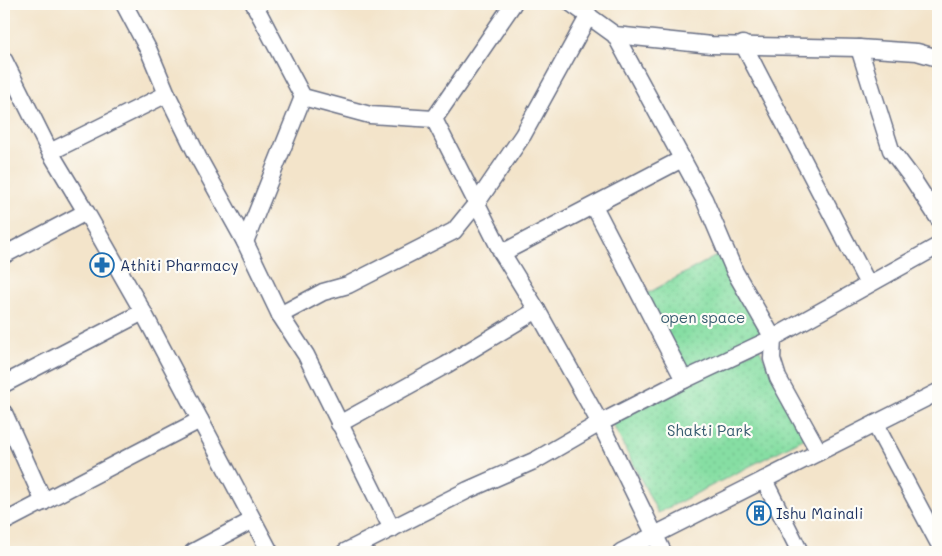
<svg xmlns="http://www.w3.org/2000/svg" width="942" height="556" viewBox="0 0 942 556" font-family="Mali,sans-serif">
<defs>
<pattern id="grass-dots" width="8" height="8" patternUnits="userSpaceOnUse" patternTransform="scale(1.25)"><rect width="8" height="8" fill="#86dea3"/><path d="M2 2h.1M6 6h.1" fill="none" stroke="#73bf8f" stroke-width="1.8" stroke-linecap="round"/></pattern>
</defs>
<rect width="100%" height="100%" fill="#fdfcf7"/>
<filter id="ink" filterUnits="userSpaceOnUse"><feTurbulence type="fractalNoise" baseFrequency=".02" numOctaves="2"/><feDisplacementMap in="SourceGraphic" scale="10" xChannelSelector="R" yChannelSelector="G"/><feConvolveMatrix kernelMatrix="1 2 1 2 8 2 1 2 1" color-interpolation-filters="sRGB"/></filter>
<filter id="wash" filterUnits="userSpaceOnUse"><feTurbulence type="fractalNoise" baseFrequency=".0096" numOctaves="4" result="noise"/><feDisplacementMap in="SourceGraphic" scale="20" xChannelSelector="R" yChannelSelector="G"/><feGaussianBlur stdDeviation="1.12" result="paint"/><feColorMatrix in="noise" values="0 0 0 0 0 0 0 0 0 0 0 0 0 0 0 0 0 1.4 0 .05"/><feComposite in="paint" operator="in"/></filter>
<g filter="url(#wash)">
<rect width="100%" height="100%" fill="#f3e4ca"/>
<!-- grass -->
<g fill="url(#grass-dots)" stroke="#508680">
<path d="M718 255 731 268 769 337 684 380 639 298Z"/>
<path d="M759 348 805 438 658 513 612 423Z"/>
</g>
</g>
<g filter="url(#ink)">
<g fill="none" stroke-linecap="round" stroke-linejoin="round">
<!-- minor casing -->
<g stroke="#676e84" stroke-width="19">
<g id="minor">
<path d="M124 4 149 51 167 94 198 157 245 242 280 315 306 355 392 529"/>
<path d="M254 4 303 97 370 115 434 119 502 253 537 310 600 423 663 552"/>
<path d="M572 4 615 35 711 45 859 48 917 52 938 58"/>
<path d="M615 35 704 199 735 272 773 338 772 359 778 378 819 452"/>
<path d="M743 44 868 284"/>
<path d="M859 48 891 150 912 178 938 218"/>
<path d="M4 60 50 152 86 212 143 312 270 552"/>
<path d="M434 119 513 4"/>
<path d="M50 152 167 94"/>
<path d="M594 206 684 380"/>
<path d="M245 242 303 97"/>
<path d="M502 253 682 159"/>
<path d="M4 255 86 212"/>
<path d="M280 315 323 292 348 285 454 231 476 204 523 135 589 15"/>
<path d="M4 384 143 312"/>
<path d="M4 413 44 502"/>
<path d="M339 424 446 365 537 310"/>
<path d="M875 424 938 542"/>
<path d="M764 480 800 552"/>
<path d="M4 522 200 420"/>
<path d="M193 552 253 520"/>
<path d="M345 552 468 490 536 460 600 423 684 380 773 338 938 246"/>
<path d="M621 552 938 392"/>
</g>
</g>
<!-- minor -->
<use href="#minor" stroke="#fff" stroke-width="16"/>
</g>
</g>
<!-- icons -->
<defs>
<g id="pharmacy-ring" transform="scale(1.25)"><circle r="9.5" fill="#fdfcf7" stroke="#1f6fb2" stroke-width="1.5"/><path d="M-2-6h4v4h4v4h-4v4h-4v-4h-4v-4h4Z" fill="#1f6fb2"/></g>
<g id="building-ring" transform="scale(1.25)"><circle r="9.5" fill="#fdfcf7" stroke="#1f6fb2" stroke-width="1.5"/><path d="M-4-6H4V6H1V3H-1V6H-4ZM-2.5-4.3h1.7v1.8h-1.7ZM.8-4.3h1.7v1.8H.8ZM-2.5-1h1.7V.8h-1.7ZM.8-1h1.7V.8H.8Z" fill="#1f6fb2"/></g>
</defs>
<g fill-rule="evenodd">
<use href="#pharmacy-ring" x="102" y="265"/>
<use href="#building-ring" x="759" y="513"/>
</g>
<g text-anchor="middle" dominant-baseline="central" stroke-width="4.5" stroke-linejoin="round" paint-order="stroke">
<!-- poi labels -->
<g font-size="15" fill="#1b2f5e" stroke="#fdfcf7" text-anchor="start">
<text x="120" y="265">Athiti Pharmacy</text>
<text x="776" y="513">Ishu Mainali</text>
</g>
<!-- park labels -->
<g font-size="15" fill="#365b6f" stroke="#fdfcf7">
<text x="703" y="317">open space</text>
<text x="709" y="430">Shakti Park</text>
</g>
</g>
<!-- margin -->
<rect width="942" height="556" fill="none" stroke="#fdfcf7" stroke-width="20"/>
</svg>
